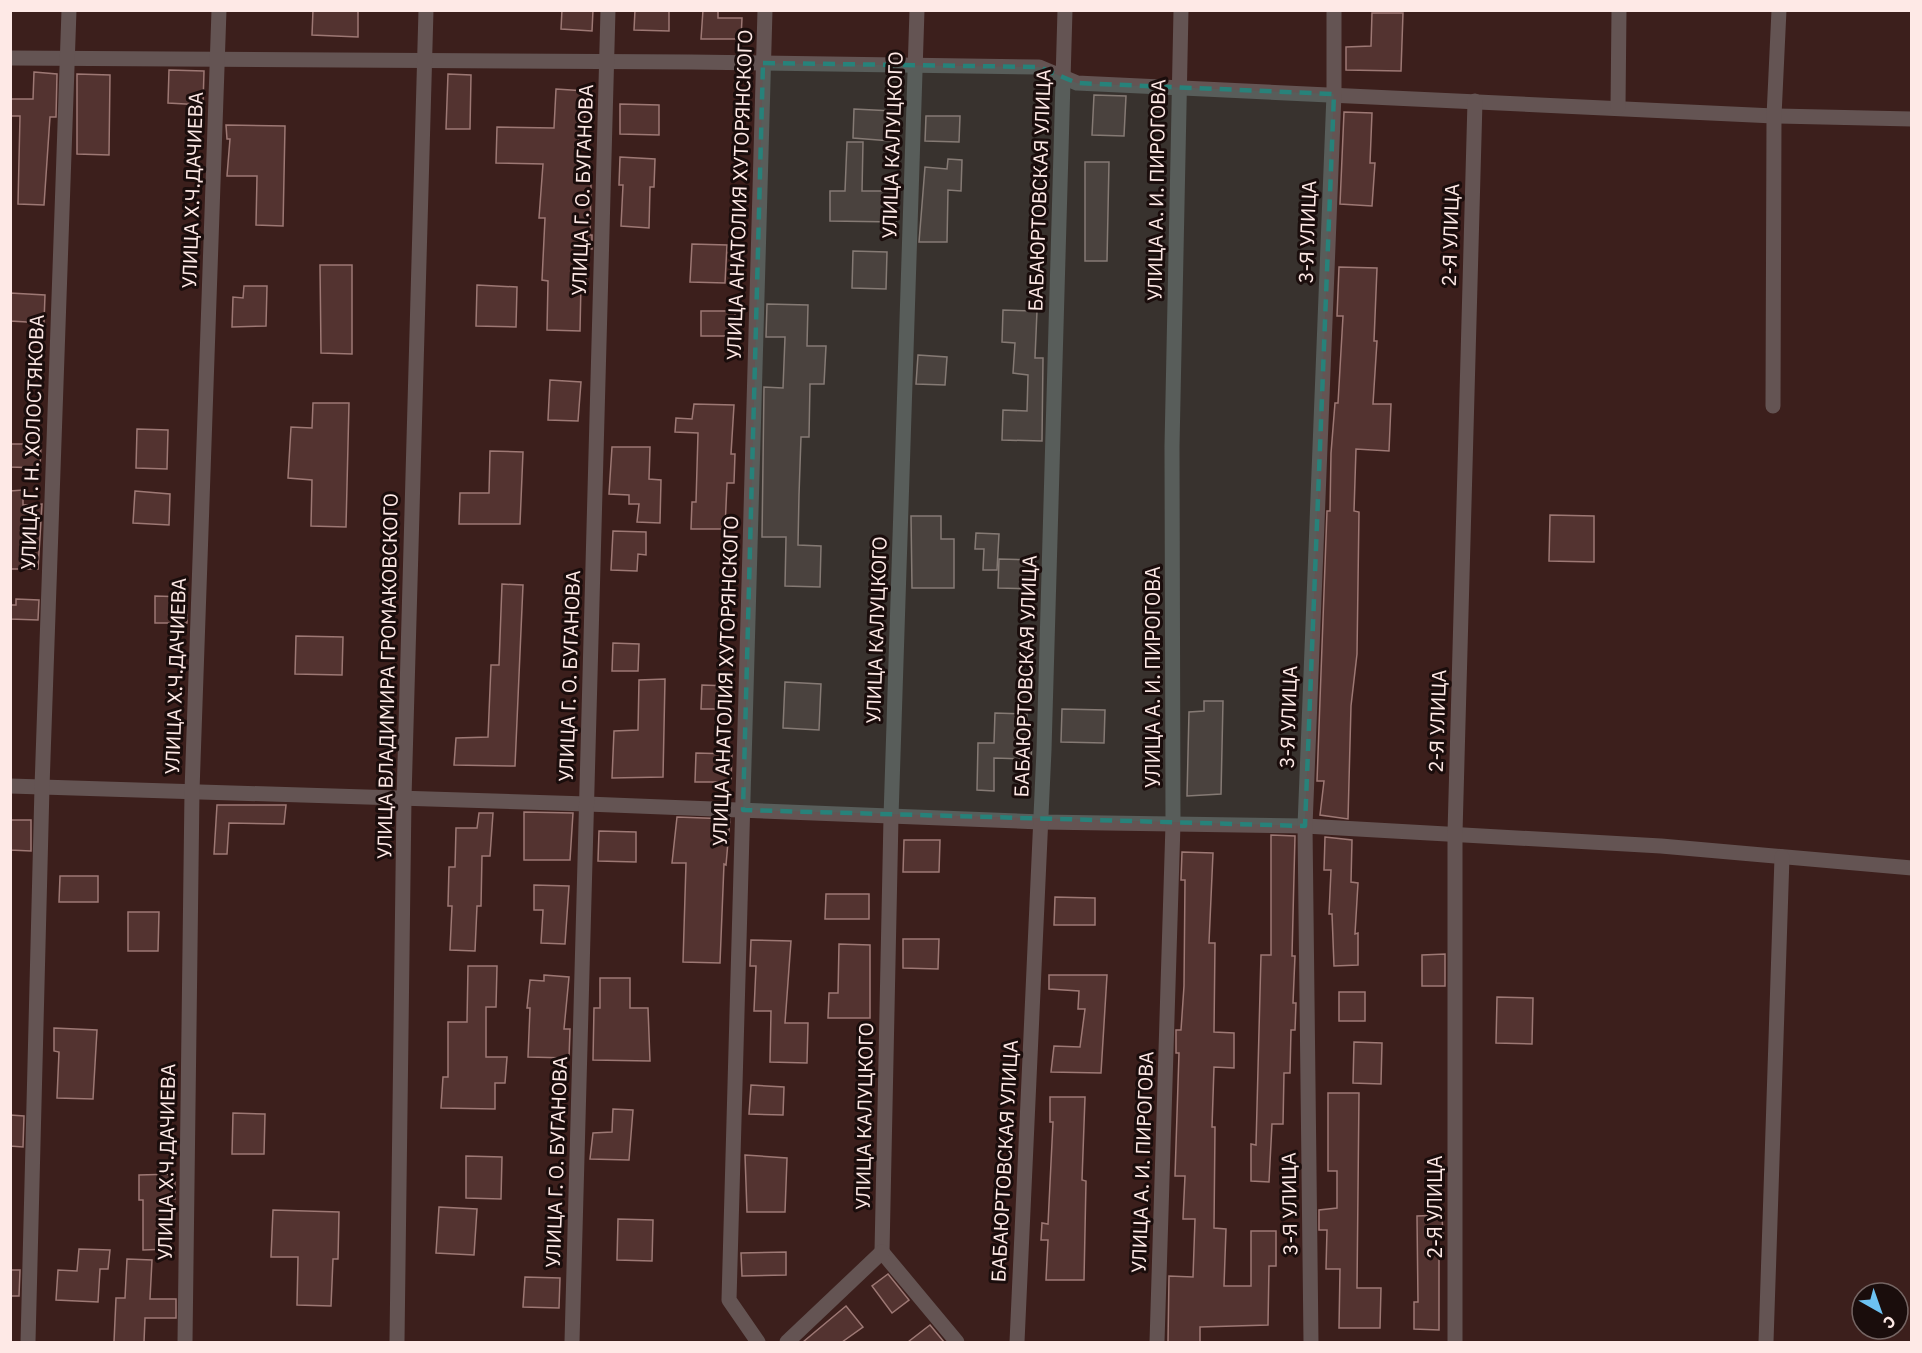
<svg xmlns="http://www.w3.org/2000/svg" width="1922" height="1353" viewBox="0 0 1922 1353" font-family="'IBM Plex Sans',sans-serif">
<rect width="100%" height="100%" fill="#3c1f1c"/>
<!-- building -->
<g fill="#533330" stroke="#9d7874" stroke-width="1.5">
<path d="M313 10 358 11V37L312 35Z"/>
<path d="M562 10H593L592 31 561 29Z"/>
<path d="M635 10H669V31L634 30Z"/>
<path d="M703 10H718V18H742L741 39H701Z"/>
<path d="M1372 13H1403L1401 71 1346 70V47L1371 46Z"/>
<path d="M169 70 204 71 203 105 168 103Z"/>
<path d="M34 72 57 74 56 117H50L44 205 18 204 20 116H10V99H33Z"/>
<path d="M77 74 110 75 109 155 77 154Z"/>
<path d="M448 74 471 75 470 129H446Z"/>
<path d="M556 89 586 91 584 134H579L578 156H584L582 183 591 184 590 235H592V249H587L586 283H581L580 331 547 330 548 281 542 280 545 218H539L543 164 496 163 497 127 554 128Z"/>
<path d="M1094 95 1126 96 1124 136 1092 135Z"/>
<path d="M620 104 659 105V135L620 134Z"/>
<path d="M854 109 893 111 891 141 853 138Z"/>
<path d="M1344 112 1372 113 1370 163H1375L1372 206 1340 204Z"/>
<path d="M926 116H960L959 142 925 141Z"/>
<path d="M226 125 285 126 283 226 256 225 257 176H227L230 139H227Z"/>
<path d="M847 142H863L862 191H896V222L830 221V191H845Z"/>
<path d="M620 157 655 159 654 187H650L649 228 621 226 623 185H619Z"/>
<path d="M948 159 962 160 961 191 948 190 947 242H919L925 167 947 169Z"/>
<path d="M1085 162H1109L1107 261H1085Z"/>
<path d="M692 244 727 245 725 283 690 282Z"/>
<path d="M853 251 887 252 886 289 852 288Z"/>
<path d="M320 265H352V354L321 353Z"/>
<path d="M1339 267 1377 268 1374 341H1377L1373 404H1391L1389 451 1356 449 1354 511 1359 512 1357 654 1351 706 1348 819 1320 815 1324 781H1317L1327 511H1330L1331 453 1335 403H1338L1343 316H1337Z"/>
<path d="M477 285 517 287 516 327 476 326Z"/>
<path d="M244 286H267L266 326 232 327 233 297 243 298Z"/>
<path d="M10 293 45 295 44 323 10 321Z"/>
<path d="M767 304 808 305 807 346H826L824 384H810L809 437H801L799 495 798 545 821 546 820 587 785 586 786 537H762L764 387 783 388 785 337H766Z"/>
<path d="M1003 310 1037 311 1035 358H1043L1042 441 1002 440 1003 410 1027 411 1028 375 1013 373 1015 343 1002 342Z"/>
<rect x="701" y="311" width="34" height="25"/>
<path d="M918 355 947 357 945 385 916 384Z"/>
<path d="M550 380 581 382 578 421 548 420Z"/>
<path d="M313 403H349L346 527 311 526 312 480 288 478 291 427 312 428Z"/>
<path d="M694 404 734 405 731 454H735L734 483H727L725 529H691L692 502H696L698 433 675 432 676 418 692 419Z"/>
<path d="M137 429 168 430 167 469 136 468Z"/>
<path d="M10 444H41L40 468 10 467Z"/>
<path d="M612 447H650L649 479 661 480 660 523 637 522 639 504H629V495L609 494Z"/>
<path d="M490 451 523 452 520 524H459L460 493H489Z"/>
<path d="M23 490V505L42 504 38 569H10V491Z"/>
<path d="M135 491 170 494 169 525 133 523Z"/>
<path d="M1550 515 1594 516V562L1549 561Z"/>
<path d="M911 516H941V539H954V588H912Z"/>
<path d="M613 531 646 532V555L638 554 637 571 611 570Z"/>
<path d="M976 533 999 534 997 570H983L984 549H975Z"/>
<path d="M999 559 1035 560 1034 589 998 588Z"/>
<path d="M502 584 523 585 515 766 454 765 456 738 488 737 491 665H499Z"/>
<path d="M155 596 187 597V623H155Z"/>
<path d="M16 599 39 600 38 620 10 619V605H16Z"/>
<path d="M296 636 343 637 342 675 295 674Z"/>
<path d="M613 643 639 644 638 671H612Z"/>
<path d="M665 679 663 777 612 778 614 731 638 730 639 680Z"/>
<path d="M785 682 821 684 819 730 783 728Z"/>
<path d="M702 685 729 686 728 709H701Z"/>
<path d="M1204 701H1223L1221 794 1187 796 1189 712 1204 711Z"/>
<path d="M1062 709 1105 710 1104 743 1061 742Z"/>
<path d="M995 713 1027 714V742H1032L1031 759 994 758V791L977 790 978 743H994Z"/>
<path d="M696 753 732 754 731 782H695Z"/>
<path d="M217 805H286L284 824 229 823 227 854H214Z"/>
<path d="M524 812 573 813 570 860H524Z"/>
<path d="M479 813H493L490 856H482L481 906H477L475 951 450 950 452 906H448L449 867H455L456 828H477Z"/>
<path d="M677 817 730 819 726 865 724 864 720 963 683 962 686 863H672Z"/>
<path d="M10 820H31V851L10 850Z"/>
<path d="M599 831 636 832V862L598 861Z"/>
<path d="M1271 835 1295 836 1292 956H1295L1293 1003H1296L1295 1030H1291L1290 1073H1284L1283 1124H1272L1269 1182 1251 1181V1144L1256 1145 1261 955H1271Z"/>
<path d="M1325 837 1352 840 1351 882 1358 883 1355 934 1358 933V965L1334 966 1332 914H1329L1331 870H1324Z"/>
<path d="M904 840H940L939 872H903Z"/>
<path d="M1182 852 1213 853 1209 943H1215L1214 1032 1234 1033V1068L1214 1067 1212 1127H1215L1214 1228 1226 1229 1224 1286H1251V1231H1276V1266H1269L1268 1325 1200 1327V1342H1168L1169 1276 1193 1277 1195 1219H1183L1185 1176H1175L1179 1053H1176V1030H1181L1184 986 1185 880H1181Z"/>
<path d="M60 876H98V902H59Z"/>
<path d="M534 885 569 886 565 944 541 943 543 910H534Z"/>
<path d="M826 894H869V919H825Z"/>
<path d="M1055 897 1095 898V925H1054Z"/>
<path d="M128 912H159L158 951H128Z"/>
<path d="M903 939H939L938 969 903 968Z"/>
<path d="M751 940 791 941 785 1023H808L807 1063 770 1062 771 1011H754L756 966H750Z"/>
<path d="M839 944 870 945V1018H828L829 993H838Z"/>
<path d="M1445 954V986H1422V955Z"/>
<path d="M468 966H497L496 1007H486V1057H507L505 1083H495V1109L441 1108 443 1077H448V1022H467Z"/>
<path d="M544 975 569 977 564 1029H570L569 1058 528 1057 530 1008H527L530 980 544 981Z"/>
<path d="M1049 975H1107L1101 1073 1051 1072 1054 1046 1080 1047 1085 1009H1078L1079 991 1049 989Z"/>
<path d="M600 978H630V1008H648L650 1061 593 1060 594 1008H600Z"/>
<rect x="1339" y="992" width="26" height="29"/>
<path d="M1497 997 1533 998 1532 1044 1496 1043Z"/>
<path d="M54 1028 97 1030 93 1099 57 1098 59 1052 54 1051Z"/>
<path d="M1354 1042 1382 1043 1381 1084 1353 1083Z"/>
<path d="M751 1085 784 1087 783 1115 749 1114Z"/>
<path d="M1328 1093H1359L1357 1288H1381L1380 1328H1339L1340 1269H1326L1327 1230H1319V1210L1337 1208V1171H1328Z"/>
<path d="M1050 1097H1085L1082 1180 1086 1181 1084 1280H1046L1048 1240H1041L1042 1223 1048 1224 1053 1122H1050Z"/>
<path d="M613 1109 633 1110 629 1160 590 1159 593 1133 612 1132Z"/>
<path d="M233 1113 265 1114 264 1154H232Z"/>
<path d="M10 1115 24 1116 23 1147 10 1146Z"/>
<path d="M745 1155 787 1158 785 1212H747Z"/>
<path d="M466 1156 502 1157 501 1199 466 1198Z"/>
<path d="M175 1174V1199H170V1249L143 1250V1200H139V1175Z"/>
<path d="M439 1207 477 1209 474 1255 436 1253Z"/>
<path d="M273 1210 339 1212 338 1259H333L331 1306 297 1305 298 1257H271Z"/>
<path d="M1442 1215 1443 1238H1439V1330L1414 1329V1302H1418L1417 1216Z"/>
<path d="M618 1219 653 1220 652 1261 617 1260Z"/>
<path d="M79 1249 110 1250 108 1269H100L98 1302 56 1300 58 1270 77 1271Z"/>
<path d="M786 1252V1275L742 1276 741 1253Z"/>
<path d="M127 1259 152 1260 150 1299H176V1318H145L144 1342H114L116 1298H125Z"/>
<path d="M10 1270H20L19 1296H10Z"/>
<path d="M888 1274 909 1300 892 1313 872 1286Z"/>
<path d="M525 1277 560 1278 559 1308 523 1307Z"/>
<path d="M846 1306 863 1327 842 1342H803Z"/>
<path d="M930 1325 944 1342H908Z"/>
</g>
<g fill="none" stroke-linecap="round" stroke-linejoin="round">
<!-- minor -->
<g stroke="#645453" stroke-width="15">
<path d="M10 58 691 62 1039 67 1077 83 1774 116 1912 119"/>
<path d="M1618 107 1619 10"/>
<path d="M1773 406 1774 116 1779 10"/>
<path d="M10 786 587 804 1041 822 1305 826 1661 846 1912 868"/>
<path d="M882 1252 891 817 917 10"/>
<path d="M882 1252 957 1342"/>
<path d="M28 1342 42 787 69 10"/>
<path d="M185 1342 192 791 219 10"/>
<path d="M397 1342 404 798 426 10"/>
<path d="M572 1342 608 10"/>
<path d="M758 1342 729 1300 765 10"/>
<path d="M787 1342 882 1252"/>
<path d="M1017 1342 1044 750 1065 10"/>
<path d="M1157 1342 1173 824 1172 447 1181 10"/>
<path d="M1311 1342 1305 826 1334 94V10"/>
<path d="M1455 1342V833L1475 101"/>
<path d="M1766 1342 1782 857"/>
</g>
</g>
<!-- marked area -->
<path fill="#27827a" fill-opacity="0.2" stroke="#27827a" stroke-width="4.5" stroke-dasharray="12 8" stroke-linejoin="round" d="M763 63 1039 67 1077 83 1334 94 1305 826 743 810Z"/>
<g text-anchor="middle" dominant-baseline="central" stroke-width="6" stroke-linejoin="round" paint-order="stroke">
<!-- street labels -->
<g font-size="20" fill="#fee9e6" stroke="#1a0d0c">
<text transform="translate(892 145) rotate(-88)">УЛИЦА КАЛУЦКОГО</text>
<text transform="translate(192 190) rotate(-88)">УЛИЦА Х.Ч.ДАЧИЕВА</text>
<text transform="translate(582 190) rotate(-88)">УЛИЦА Г. О. БУГАНОВА</text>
<text transform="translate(1039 190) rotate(-88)">БАБАЮРТОВСКАЯ УЛИЦА</text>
<text transform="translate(1156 190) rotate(-89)">УЛИЦА А. И. ПИРОГОВА</text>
<text transform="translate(739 195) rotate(-88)">УЛИЦА АНАТОЛИЯ ХУТОРЯНСКОГО</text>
<text transform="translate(1307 232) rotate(-88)">3-Я УЛИЦА</text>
<text transform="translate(1450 235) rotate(-88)">2-Я УЛИЦА</text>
<text transform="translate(32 442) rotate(-88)">УЛИЦА Г. Н. ХОЛОСТЯКОВА</text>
<text transform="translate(876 630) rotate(-88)">УЛИЦА КАЛУЦКОГО</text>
<text transform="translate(175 676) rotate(-88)">УЛИЦА Х.Ч.ДАЧИЕВА</text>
<text transform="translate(387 676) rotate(-89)">УЛИЦА ВЛАДИМИРА ГРОМАКОВСКОГО</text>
<text transform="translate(569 676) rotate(-88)">УЛИЦА Г. О. БУГАНОВА</text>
<text transform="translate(1025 676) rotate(-88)">БАБАЮРТОВСКАЯ УЛИЦА</text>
<text transform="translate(1152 677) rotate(-90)">УЛИЦА А. И. ПИРОГОВА</text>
<text transform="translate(725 681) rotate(-88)">УЛИЦА АНАТОЛИЯ ХУТОРЯНСКОГО</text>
<text transform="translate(1288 717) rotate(-88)">3-Я УЛИЦА</text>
<text transform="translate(1437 721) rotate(-88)">2-Я УЛИЦА</text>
<text transform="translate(864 1116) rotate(-89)">УЛИЦА КАЛУЦКОГО</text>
<text transform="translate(1004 1161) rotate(-87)">БАБАЮРТОВСКАЯ УЛИЦА</text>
<text transform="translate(166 1162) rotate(-89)">УЛИЦА Х.Ч.ДАЧИЕВА</text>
<text transform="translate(556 1162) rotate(-88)">УЛИЦА Г. О. БУГАНОВА</text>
<text transform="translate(1142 1162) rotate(-88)">УЛИЦА А. И. ПИРОГОВА</text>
<text transform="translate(1289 1204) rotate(-91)">3-Я УЛИЦА</text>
<text transform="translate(1434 1207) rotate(-90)">2-Я УЛИЦА</text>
</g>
</g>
<!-- border -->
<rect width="1922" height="1353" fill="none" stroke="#fee9e6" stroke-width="24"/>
<!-- north arrow -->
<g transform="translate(1880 1311) rotate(140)"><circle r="28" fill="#1a0d0c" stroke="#756563" stroke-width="1.5"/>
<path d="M0-4.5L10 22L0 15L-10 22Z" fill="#6dc2f3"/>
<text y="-9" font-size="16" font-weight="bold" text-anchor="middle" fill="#fee9e6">С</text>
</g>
</svg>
